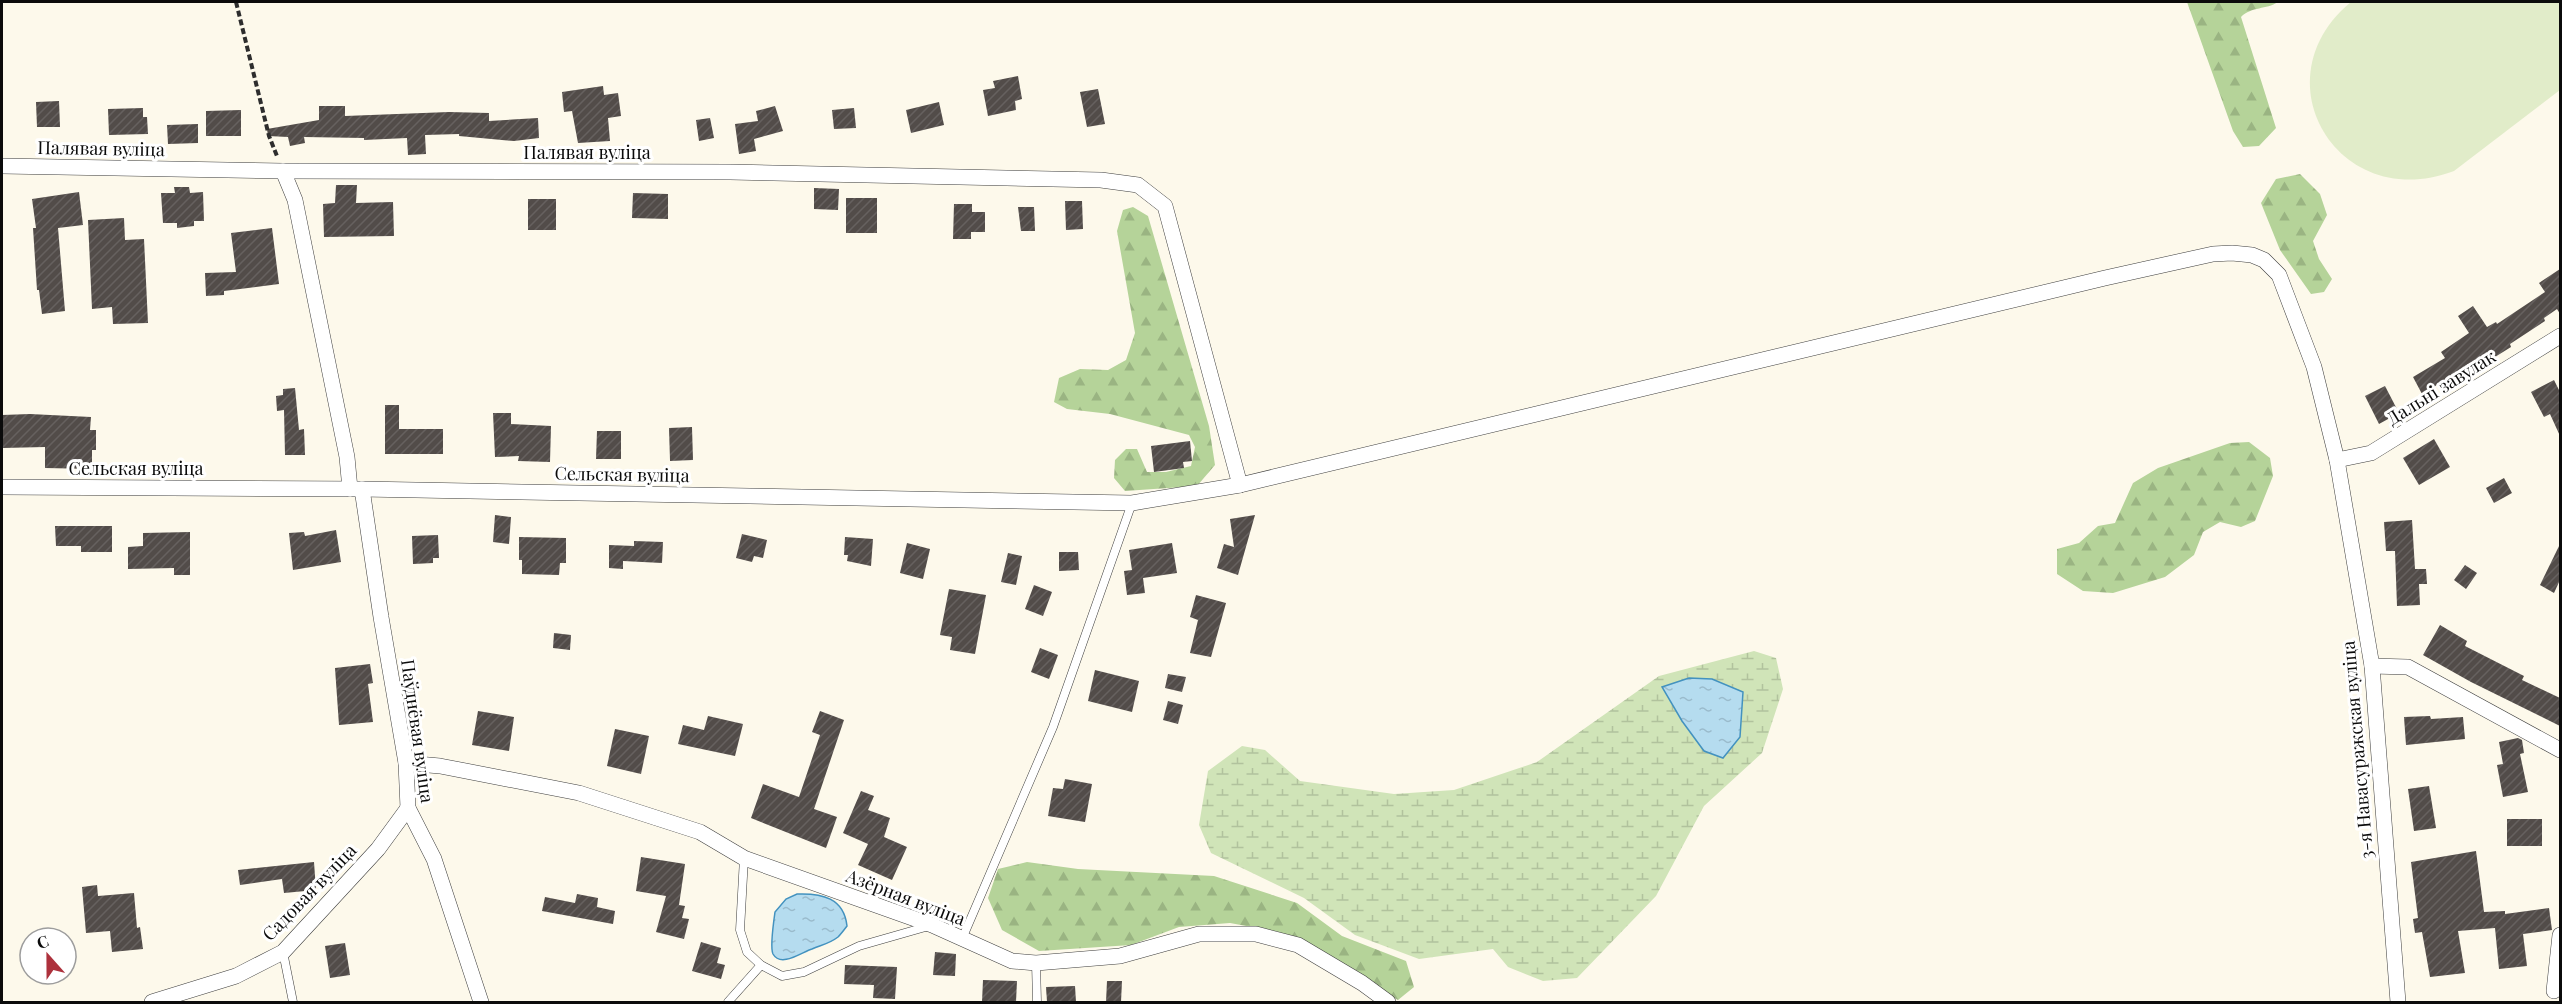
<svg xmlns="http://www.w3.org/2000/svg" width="2562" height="1004" viewBox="0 0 2562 1004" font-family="'Playfair Display',serif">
<defs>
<pattern id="forest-firs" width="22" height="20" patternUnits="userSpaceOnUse" patternTransform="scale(1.5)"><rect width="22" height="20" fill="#b5d399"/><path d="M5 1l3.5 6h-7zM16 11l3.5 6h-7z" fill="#9ab482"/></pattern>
<pattern id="wetland-marsh" width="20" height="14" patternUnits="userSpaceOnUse" patternTransform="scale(1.5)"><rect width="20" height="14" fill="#d0e4b8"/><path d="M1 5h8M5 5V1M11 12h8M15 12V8" fill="none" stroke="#b1c29d"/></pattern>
<pattern id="water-ripples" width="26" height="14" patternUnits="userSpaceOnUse" patternTransform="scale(1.5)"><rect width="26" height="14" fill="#b5dcef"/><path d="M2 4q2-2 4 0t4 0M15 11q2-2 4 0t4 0" fill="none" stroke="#9abbcc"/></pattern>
<pattern id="building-hatch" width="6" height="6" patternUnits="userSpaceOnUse" patternTransform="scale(1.5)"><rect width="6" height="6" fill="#524c49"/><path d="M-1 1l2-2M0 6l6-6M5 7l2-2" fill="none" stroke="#66615f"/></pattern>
</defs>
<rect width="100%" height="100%" fill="#fdf9eb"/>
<!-- forest -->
<g fill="url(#forest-firs)">
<path d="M2187 2H2278C2266 10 2252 6 2241 17L2276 128 2259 146 2243 147 2233 131Z"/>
<path d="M2300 174 2320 194 2327 215 2313 241 2319 259 2332 279 2324 292 2311 294 2280 250 2261 203 2276 179Z"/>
<path d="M1133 207 1148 216 1209 426 1215 465 1197 486 1125 491 1114 478 1115 460 1126 449H1137L1147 472H1166L1191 466 1195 447 1189 435 1110 414 1067 409 1054 402 1059 378 1080 369 1108 370 1126 360 1135 333 1117 231 1123 210Z"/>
<path d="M2249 442 2270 458 2273 476 2255 521 2241 527 2220 522 2203 532 2194 555 2165 577 2113 593 2083 591 2057 574V549L2079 543 2098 526 2115 523 2133 483 2158 468 2230 443Z"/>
<path d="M1027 862 1078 869 1214 876 1297 903 1342 936 1406 961 1414 987 1398 1000 1279 932 1230 923 1179 927 1131 945 1039 951 1002 930 988 898 998 869Z"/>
</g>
<!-- wetland -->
<path fill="url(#wetland-marsh)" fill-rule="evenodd" d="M1754 651 1776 658 1783 689 1762 753 1704 806 1656 896 1577 978 1543 981 1508 967 1493 949 1419 959 1355 935 1304 898 1211 853 1199 825 1208 771 1242 746 1265 750 1300 781 1394 794 1454 790 1537 762 1659 676ZM1689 678 1704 751 1682 721 1663 687Z"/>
<!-- pitch -->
<path fill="#e1ecc9" d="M2351 2H2560V90L2454 171C2338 215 2257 79 2351 2Z"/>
<!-- water -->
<g fill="url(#water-ripples)" stroke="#4392bf" stroke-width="1.5">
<path d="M1689 678 1712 679 1743 692 1740 737 1723 758 1704 751 1682 721 1662 687Z"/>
<path d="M797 894C822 893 844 898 847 926 844 930 841 934 838 937 829 944 821 945 812 949 802 952 781 968 773 954 770 948 774 919 775 912L786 899Z"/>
</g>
<!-- building -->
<g fill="url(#building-hatch)">
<path d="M1018 76 1022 99 1015 101 1016 110 988 116 983 90 995 88 993 81Z"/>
<path d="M603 86 604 95 618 93 621 116 608 118 610 141 578 143 572 111 564 112 562 92Z"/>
<path d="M1098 89 1105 124 1087 127 1080 92Z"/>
<path d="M59 101 60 127H37L36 102Z"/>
<path d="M939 102 944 125 911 133 906 110Z"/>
<path d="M319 106H345V116L449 112 489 113V121L538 118 539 138 514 141 459 136V134L425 135 426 154 408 155 407 138 364 140V138L304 137 305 143 290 146 288 137 268 136 267 129 319 120Z"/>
<path d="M775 106 783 131 754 139 756 151 739 154 735 124 758 121 756 111Z"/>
<path d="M143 108V117H147L148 134 109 135 108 109Z"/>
<path d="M854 108 856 128 834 129 832 110Z"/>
<path d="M241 110V136H206V111Z"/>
<path d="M710 118 714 138 699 141 696 120Z"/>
<path d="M198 124V143L168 144 167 125Z"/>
<path d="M336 185H357L356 203 393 202 394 236 324 237 323 204 335 203Z"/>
<path d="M174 187H189L190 193 203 192 204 221H194V226L177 228V223H163L161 193H175Z"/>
<path d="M814 188 839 189 838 210 814 209Z"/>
<path d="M79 192 83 225 58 228 65 311 42 314 39 290H37L33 228H36L32 199Z"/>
<path d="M633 193 668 194V219L632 218Z"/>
<rect x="846" y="198" width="31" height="35"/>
<rect x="528" y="199" width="28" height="31"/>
<path d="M1065 201H1082L1083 229 1066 230Z"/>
<path d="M954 204H972V212H985V232H971V239H953Z"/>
<path d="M1018 207H1034L1035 231H1021Z"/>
<path d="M124 218 125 240 144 239 148 323 113 324 112 307 92 309 88 220Z"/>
<path d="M272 228 279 284 224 291V295L206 296 205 273 236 272 231 233Z"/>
<path d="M2560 269V314L2557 309 2544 318 2545 321 2510 344 2511 347 2487 362 2484 358 2456 376 2455 374 2422 394 2413 377 2445 358 2441 352 2469 333 2458 316 2473 306 2487 327 2496 322 2497 324 2545 292 2539 283Z"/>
<path d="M2554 380 2560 392V436L2550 414 2544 417 2531 392Z"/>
<path d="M2385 386 2399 413 2379 424 2365 396Z"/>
<path d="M295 388 299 430 304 429 305 455H285L284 410 277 411 276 396 283 395V389Z"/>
<path d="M385 405H399V429H443V454H385Z"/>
<path d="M493 413H511V424L551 426 550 462 518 461 519 456 495 457Z"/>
<path d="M30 414 91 417 90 430H96V450H92V469L45 468V447L3 448 2 415Z"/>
<path d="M692 427 693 460 670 461 669 428Z"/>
<path d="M597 431H621V459H596Z"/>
<path d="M2434 439 2450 467 2419 485 2403 458Z"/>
<path d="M1190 441 1192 461 1183 462 1184 468 1154 472 1151 446Z"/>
<path d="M2504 478 2512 493 2494 503 2486 488Z"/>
<path d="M495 515 511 517 509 544 493 542Z"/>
<path d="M1255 515 1238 575 1217 568 1224 544 1234 547 1230 519Z"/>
<path d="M2412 520 2415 569H2426L2427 584H2419L2420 605 2397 606 2395 551H2386L2384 522Z"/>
<path d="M55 526H112V552H81V546H56Z"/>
<path d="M336 530 341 562 293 570 289 533 304 532 305 536Z"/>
<path d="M190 532V575H174V568L128 569V547L143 546V533Z"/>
<path d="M742 534 767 540 763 558 754 556 752 562 736 558Z"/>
<path d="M438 535 439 558H433V563L413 564 412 536Z"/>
<path d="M519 537 566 538V563H560L559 575 522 574V560H519Z"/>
<path d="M845 537 873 539 871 566 847 561 848 555H844Z"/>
<path d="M634 541 663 542 662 563 623 561V569L609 568V545L634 546Z"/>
<path d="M907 543 930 549 923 579 900 573Z"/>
<path d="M1172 543 1177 573 1143 578 1145 593 1127 595 1124 571 1132 570 1129 550Z"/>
<path d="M2560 544V580L2554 593 2540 585Z"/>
<path d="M1059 552H1078L1079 570 1059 571Z"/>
<path d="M1008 553 1022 556 1016 585 1001 582Z"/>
<path d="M2465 565 2477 573 2466 589 2454 580Z"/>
<path d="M1034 585 1052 592 1043 616 1025 609Z"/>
<path d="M949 589 986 595 975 654 950 650 952 637 940 635Z"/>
<path d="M1196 595 1226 603 1211 657 1190 653 1198 620 1190 617Z"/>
<path d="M2440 625 2467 641 2465 646 2524 676 2522 680 2560 698V726L2471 682 2423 655Z"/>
<path d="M554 633 571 635 570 650 553 648Z"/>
<path d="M1040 648 1058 655 1049 679 1031 672Z"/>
<path d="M370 664 373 683 368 684 373 722 339 725 335 668Z"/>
<path d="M1095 670 1139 681 1132 712 1088 701Z"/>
<path d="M1168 674 1186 677 1182 692 1165 688Z"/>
<path d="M1168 701 1183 705 1178 724 1163 720Z"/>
<path d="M478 711 514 717 509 751 472 745Z"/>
<path d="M820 711 844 720 814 809 837 817 826 848 751 818 763 784 799 797 820 735 812 732Z"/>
<path d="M708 716 743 724 735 756 678 744 683 725 704 730Z"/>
<path d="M2430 716 2431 719 2463 717 2465 739 2406 745 2404 717Z"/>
<path d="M615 729 649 736 641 774 607 766Z"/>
<path d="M2518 738 2522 740 2524 753 2520 754 2528 792 2503 797 2497 765 2503 764 2499 742Z"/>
<path d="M1065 779 1092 784 1085 822 1048 816 1053 788 1063 789Z"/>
<path d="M2429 786 2436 828 2414 831 2408 789Z"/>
<path d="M861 791 874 796 868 810 890 818 884 837 907 847 892 880 858 865 868 844 843 833Z"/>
<rect x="2507" y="819" width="35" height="27"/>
<path d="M2476 851 2484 912 2505 911V914L2549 908 2552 930 2523 934 2527 966 2499 969 2495 928 2458 931 2465 973 2430 977 2422 932 2415 933 2413 919 2418 918 2411 862Z"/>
<path d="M641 857 685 864 679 905 685 906 682 918 689 919 684 939 656 932 666 896 636 891Z"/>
<path d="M314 862 316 890 284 893 282 879 240 885 238 870Z"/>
<path d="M97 885 98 896 134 893 137 928 140 927 143 949 112 952 110 931 86 933 82 887Z"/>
<path d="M577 894 598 898 597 907 615 911 613 924 542 911 545 897 575 903Z"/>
<path d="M701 942 721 948 717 963 725 965 721 979 692 971Z"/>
<path d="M345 943 350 975 330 978 325 946Z"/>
<path d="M935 952 956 954 955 976 933 975Z"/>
<path d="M845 965 897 967 895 999 873 998 874 985 844 984Z"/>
<path d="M983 980 1017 981 1016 1002H982Z"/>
<path d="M1107 981H1122L1121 1002H1106Z"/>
<path d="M1075 986 1076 1002H1047L1046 987Z"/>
</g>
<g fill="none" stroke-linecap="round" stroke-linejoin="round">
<!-- service casing -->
<g stroke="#3e3e3e" stroke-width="9">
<g id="service">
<path d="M744 858 740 930 747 952 761 965"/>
<path d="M962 939 1053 727 1132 503"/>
<path d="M283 952 293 1002"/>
<path d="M1036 963 1037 1002"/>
<path d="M728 1002 761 965 782 976 804 972 859 946 929 926"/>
</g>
</g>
<!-- minor casing -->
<g stroke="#3e3e3e" stroke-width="16">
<g id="minor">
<path d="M2 166 283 171 730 172 1101 180 1138 185 1165 206 1240 485"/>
<path d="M283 171 295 200 347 457 350 489"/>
<path d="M2337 460 2371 453 2560 336"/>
<path d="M2 487 362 489 1132 503 1240 485 2105 278 2213 254 2232 253 2252 255 2264 260 2279 275 2314 367 2337 460 2372 666 2398 1002"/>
<path d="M362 489 381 617 406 763 408 808 434 859 481 1002"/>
<path d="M2372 666 2408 667 2560 750"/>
<path d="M406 763 440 766 579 793 700 832 744 858 932 925 1012 961 1036 963 1120 956 1199 934H1256L1298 945 1362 983 1388 1002"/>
<path d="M2554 991 2560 935"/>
<path d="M152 1002 236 976 283 952 378 849 408 808"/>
</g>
</g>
<!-- path -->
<path stroke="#2d2d2d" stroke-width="4" stroke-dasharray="6 3" stroke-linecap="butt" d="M236 2 269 136 277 156"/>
<!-- service -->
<use href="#service" stroke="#fff" stroke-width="8"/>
<!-- minor -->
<use href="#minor" stroke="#fff" stroke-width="15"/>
</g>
<g text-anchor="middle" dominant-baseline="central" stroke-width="6" stroke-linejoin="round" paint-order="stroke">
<!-- street labels -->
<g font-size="18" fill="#0b0b0b" stroke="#fff">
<text transform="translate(101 148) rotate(1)">Палявая вуліца</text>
<text x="587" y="152">Палявая вуліца</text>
<text transform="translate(2441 387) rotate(-32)">Дальні завулак</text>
<text x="136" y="468">Сельская вуліца</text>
<text transform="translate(622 474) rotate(1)">Сельская вуліца</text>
<text transform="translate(418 731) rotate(82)">Паўднёвая вуліца</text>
<text transform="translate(2357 750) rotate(-95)">3-я Навасуражская вуліца</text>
<text transform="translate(309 892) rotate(-46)">Садовая вуліца</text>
<text transform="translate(906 897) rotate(21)">Азёрная вуліца</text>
</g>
</g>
<!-- border -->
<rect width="2562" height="1004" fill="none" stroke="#0b0b0b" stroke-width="6"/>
<!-- north arrow -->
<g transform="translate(48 956) rotate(339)"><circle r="28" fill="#ffffff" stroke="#9d9d9d" stroke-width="1.5"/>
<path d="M0-4.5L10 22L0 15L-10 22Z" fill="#ad313c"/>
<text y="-9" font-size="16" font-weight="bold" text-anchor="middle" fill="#0b0b0b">С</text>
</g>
</svg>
